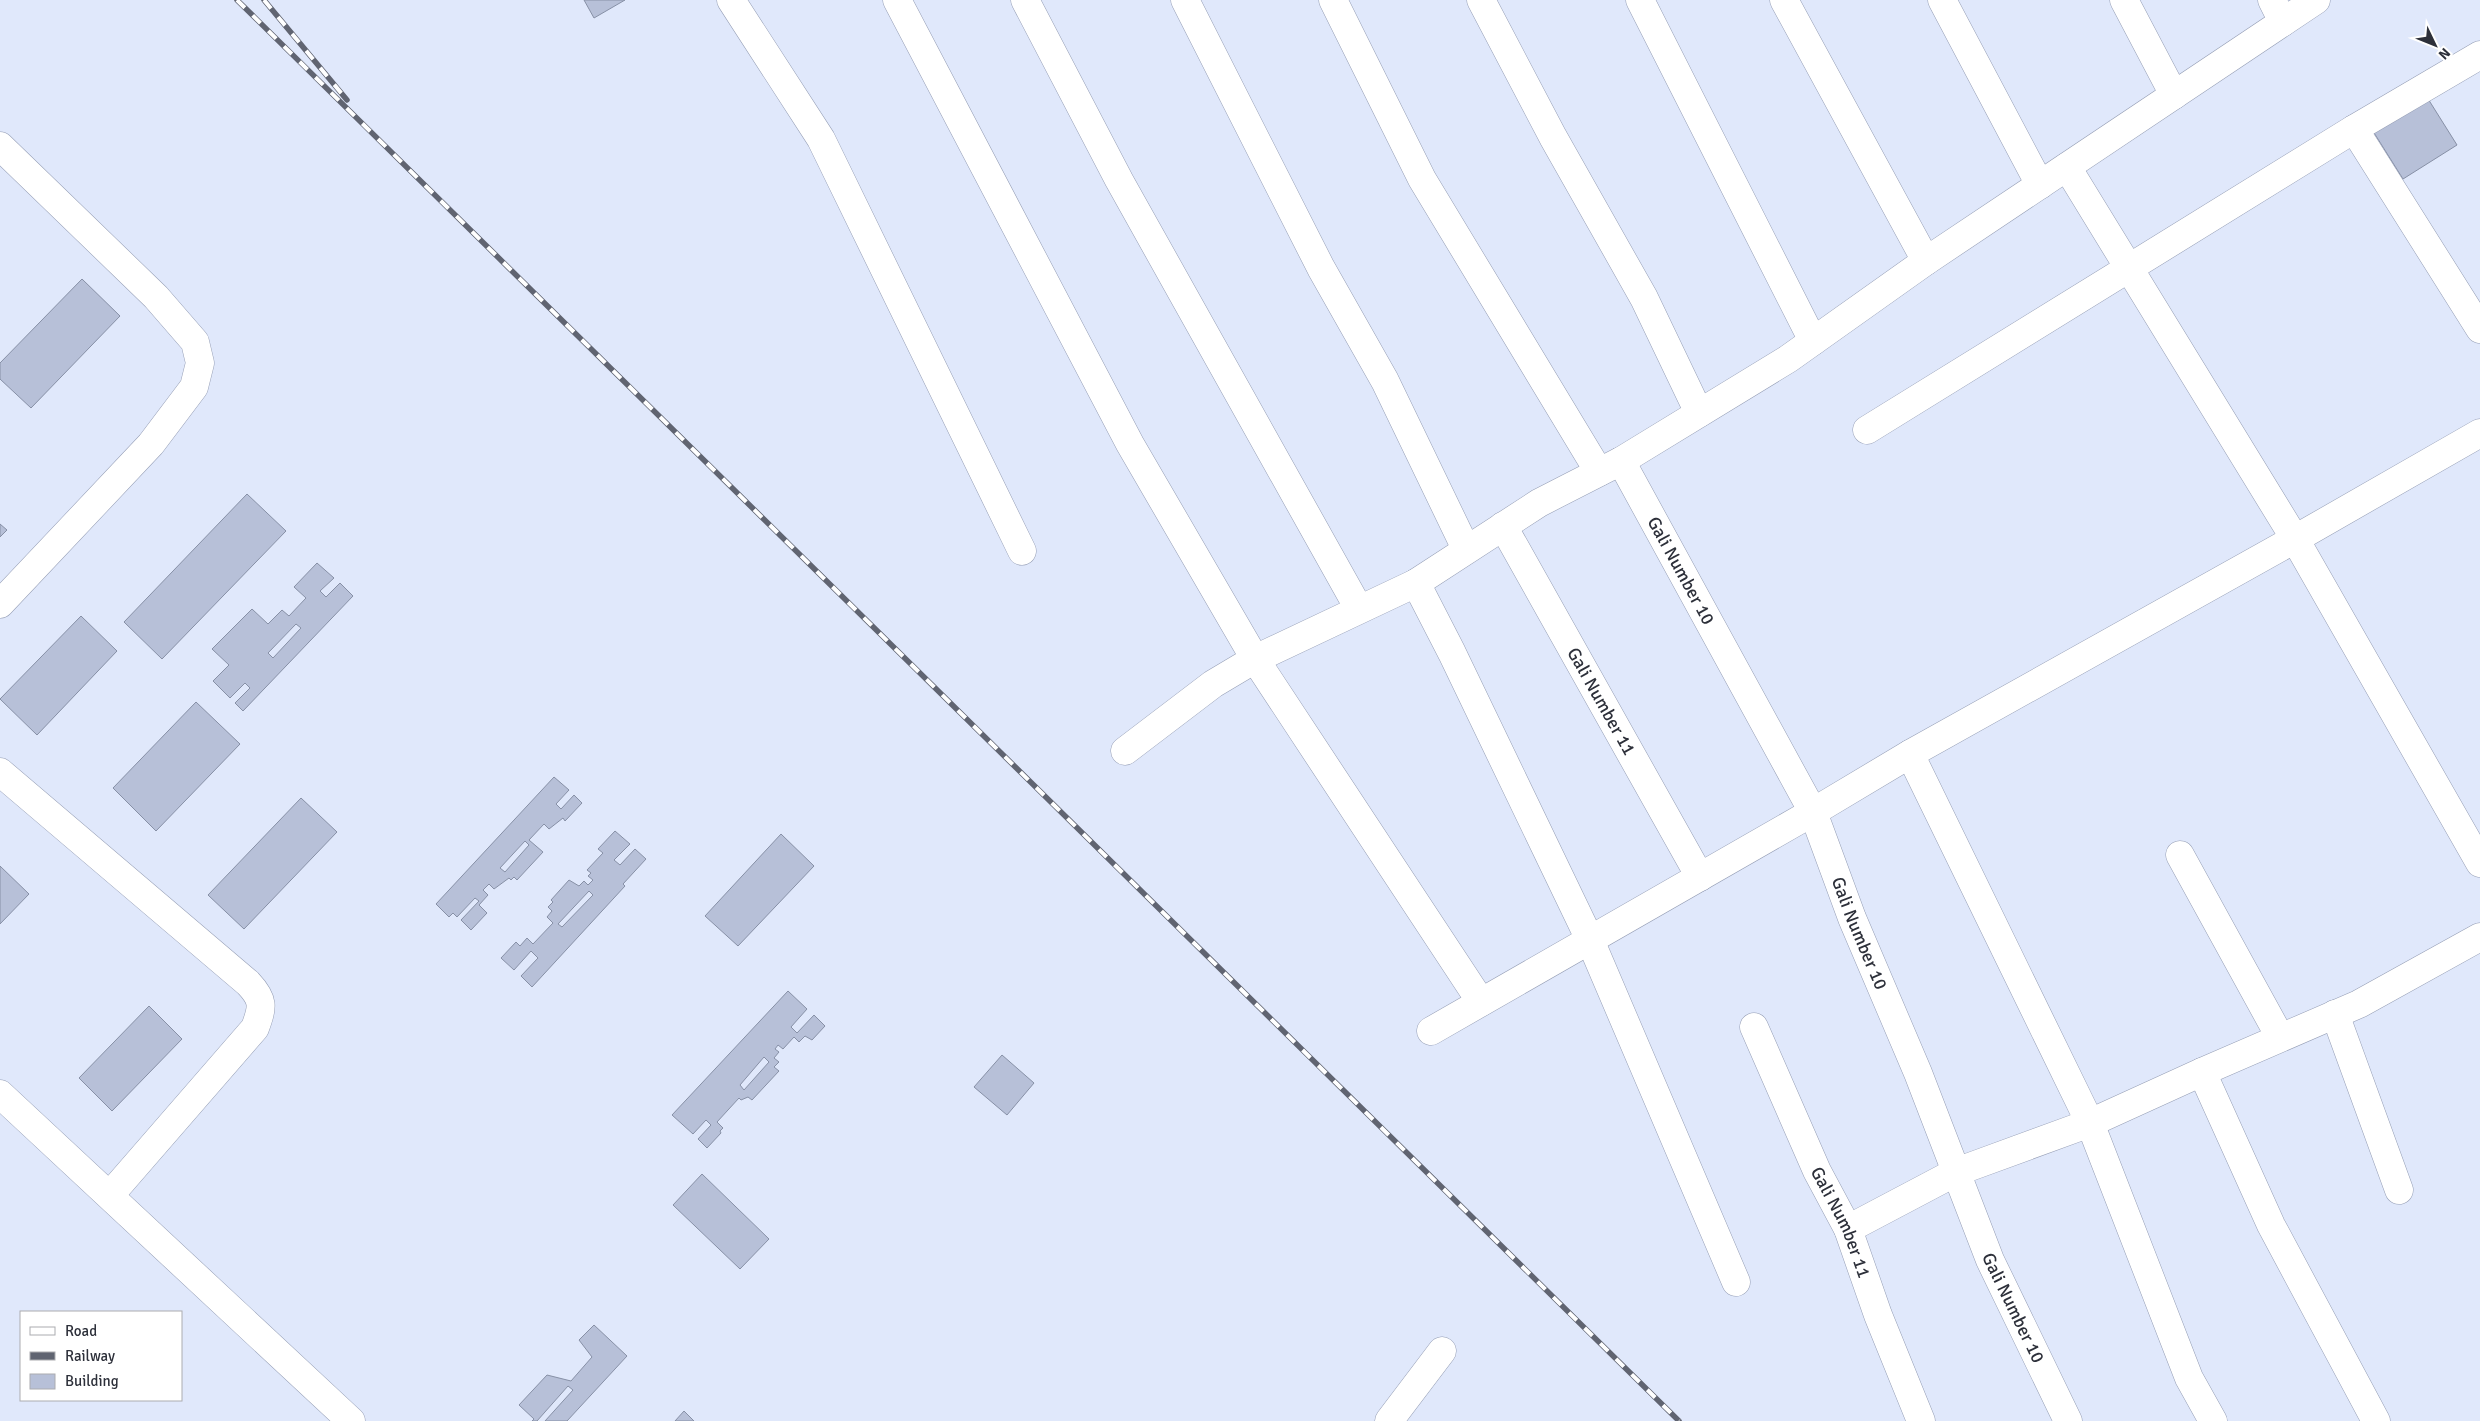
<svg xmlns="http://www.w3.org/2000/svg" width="2480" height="1421" viewBox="0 0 2480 1421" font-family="Signika,sans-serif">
<rect width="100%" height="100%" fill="#e0e8fb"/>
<!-- building -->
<g fill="#b7c0d8" stroke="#8790a6" fill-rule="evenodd">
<path d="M584 0H625L594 18Z"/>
<path d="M2425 94 2457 145 2403 179 2371 128Z"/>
<path d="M82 279 120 316 31 408 0 379V363Z"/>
<path d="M247 494 286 531 162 659 124 622Z"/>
<path d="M0 524 7 530 0 537Z"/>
<path d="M317 563 334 578 320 591 326 597 340 583 353 596 243 711 235 703 250 688 245 683 230 698 213 681 229 665 212 649 252 609 268 624 282 610 289 616 306 598 294 587ZM296 624 301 628 273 658 268 653Z"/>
<path d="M81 616 117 651 37 735 0 699Z"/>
<path d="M196 702 240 744 156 831 113 788Z"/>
<path d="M554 777 569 790 556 804 561 809 574 795 582 803 565 821 563 818 549 829 544 824 529 840 543 852 517 880 514 877 511 880 509 878 494 889 489 884 483 890 488 895 479 905 487 913 471 930 461 920 479 901 475 898 457 917 453 913 449 917 436 904ZM525 841 529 845 505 872 500 868Z"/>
<path d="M301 798 337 832 244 929 208 895Z"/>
<path d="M615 831 630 844 614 860 620 865 635 849 646 859 623 884 625 886 532 987 521 976 538 958 531 951 514 970 501 958 516 942 520 946 527 938 533 944 553 923 547 917 552 911 548 907 553 902 551 900 569 880 579 886 584 881 588 885 593 880 588 876 591 873 587 870 603 853 598 849ZM589 891 593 895 562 927 558 924Z"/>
<path d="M781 834 814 866 738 946 705 916Z"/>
<path d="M0 866 29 894 0 924Z"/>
<path d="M788 991 807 1009 791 1027 797 1033 814 1015 825 1026 812 1040 805 1036 799 1042 794 1037 783 1049 778 1045 775 1049 779 1052 774 1058 779 1062 774 1067 779 1071 752 1100 748 1097 741 1100 739 1098 717 1122 723 1128 720 1131 721 1133 707 1148 698 1139 711 1125 706 1120 693 1134 672 1115ZM764 1057 769 1062 744 1090 740 1085Z"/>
<path d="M149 1006 182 1039 112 1111 79 1078Z"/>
<path d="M1002 1055 1034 1083 1007 1115 974 1087Z"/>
<path d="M702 1174 769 1239 740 1269 673 1205Z"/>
<path d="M594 1325 627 1356 567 1421H545L573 1390 568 1386 537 1421H532L534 1419 519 1405 547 1375 571 1381 592 1357 579 1340Z"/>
<path d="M684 1411 694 1421H675Z"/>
</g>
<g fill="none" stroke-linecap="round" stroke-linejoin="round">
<!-- minor casing -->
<g stroke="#959eb5" stroke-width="29">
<g id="minor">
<path d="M731 0 821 139 1022 551"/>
<path d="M897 0 1130 444 1255 659 1481 1002"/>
<path d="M1025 0 1119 180 1359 609"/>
<path d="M1185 0 1321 268 1385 381 1466 549"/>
<path d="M1333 0 1422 179 1599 472"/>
<path d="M1481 0 1553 137 1644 298 1699 413"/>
<path d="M1640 0 1813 341"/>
<path d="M1784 0 1926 261"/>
<path d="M1942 0 2040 185"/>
<path d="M2124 0 2174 95"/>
<path d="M2272 0 2283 22"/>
<path d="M2354 129 2480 329"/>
<path d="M0 146 156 297 195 342 200 363 194 387 151 444 0 604"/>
<path d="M2067 167 2295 539 2480 863"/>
<path d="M1867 430 2354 129 2480 55"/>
<path id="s1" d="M1621 461 1813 812 1852 918 1918 1073 1990 1260 2068 1421"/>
<path id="s2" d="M1503 526 1700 877"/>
<path d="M1416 583 1452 653 1590 940 1736 1282"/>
<path d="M1125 751 1213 684 1255 659 1416 583 1539 503 1621 461 1788 359 1926 261 2316 0"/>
<path d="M1910 754 2090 1123 2189 1378 2213 1421"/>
<path d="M0 772 248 983C264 1000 263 1006 255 1028L110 1195"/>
<path d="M2180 855 2280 1037"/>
<path d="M2335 1014 2399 1190"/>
<path id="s3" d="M1754 1027 1817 1171 1848 1229 1878 1315 1921 1421"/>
<path d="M1431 1031 1813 812 1910 754 2295 539 2480 433"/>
<path d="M2202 1072 2271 1225 2376 1421"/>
<path d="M0 1094 351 1421"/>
<path d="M1848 1229 1956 1172 2090 1123 2202 1072 2359 1004 2480 937"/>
<path d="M1389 1421 1442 1351"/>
</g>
</g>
<!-- minor -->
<use href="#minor" stroke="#fff" stroke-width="28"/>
<!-- rail casing -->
<g stroke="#606471" stroke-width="5.5">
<g id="rail">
<path d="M237 0 1679 1421"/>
<path d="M264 0 347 100"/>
</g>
</g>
<!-- rail -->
<use href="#rail" stroke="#fff" stroke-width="4" stroke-dasharray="11" stroke-linecap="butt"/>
</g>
<g text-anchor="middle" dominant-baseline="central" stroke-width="4" stroke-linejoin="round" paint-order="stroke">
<!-- street labels -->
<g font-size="18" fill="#2d303a" stroke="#fff">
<text stroke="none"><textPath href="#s1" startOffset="125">Gali Number 10</textPath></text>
<text stroke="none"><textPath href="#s2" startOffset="201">Gali Number 11</textPath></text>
<text stroke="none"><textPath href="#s1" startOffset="530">Gali Number 10</textPath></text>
<text stroke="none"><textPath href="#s3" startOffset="214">Gali Number 11</textPath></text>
<text stroke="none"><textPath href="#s1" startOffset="935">Gali Number 10</textPath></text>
</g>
</g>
<!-- legend -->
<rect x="20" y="1311" width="162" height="90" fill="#ffffff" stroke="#abacb0"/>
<rect x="30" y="1327" width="25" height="8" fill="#ffffff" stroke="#abacb0"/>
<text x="65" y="1336" font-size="15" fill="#2d303a">Road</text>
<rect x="30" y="1352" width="25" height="8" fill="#606471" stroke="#abacb0"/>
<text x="65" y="1361" font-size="15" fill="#2d303a">Railway</text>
<rect x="30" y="1374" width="25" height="15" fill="#b7c0d8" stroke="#abacb0"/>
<text x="65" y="1386" font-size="15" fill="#2d303a">Building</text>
<!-- north arrow -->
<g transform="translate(2435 45) rotate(133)" stroke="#ffffff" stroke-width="4" paint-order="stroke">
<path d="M0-4L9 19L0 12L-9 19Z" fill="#2d303a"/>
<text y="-8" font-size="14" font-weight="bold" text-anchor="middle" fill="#2d303a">N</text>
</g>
</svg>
